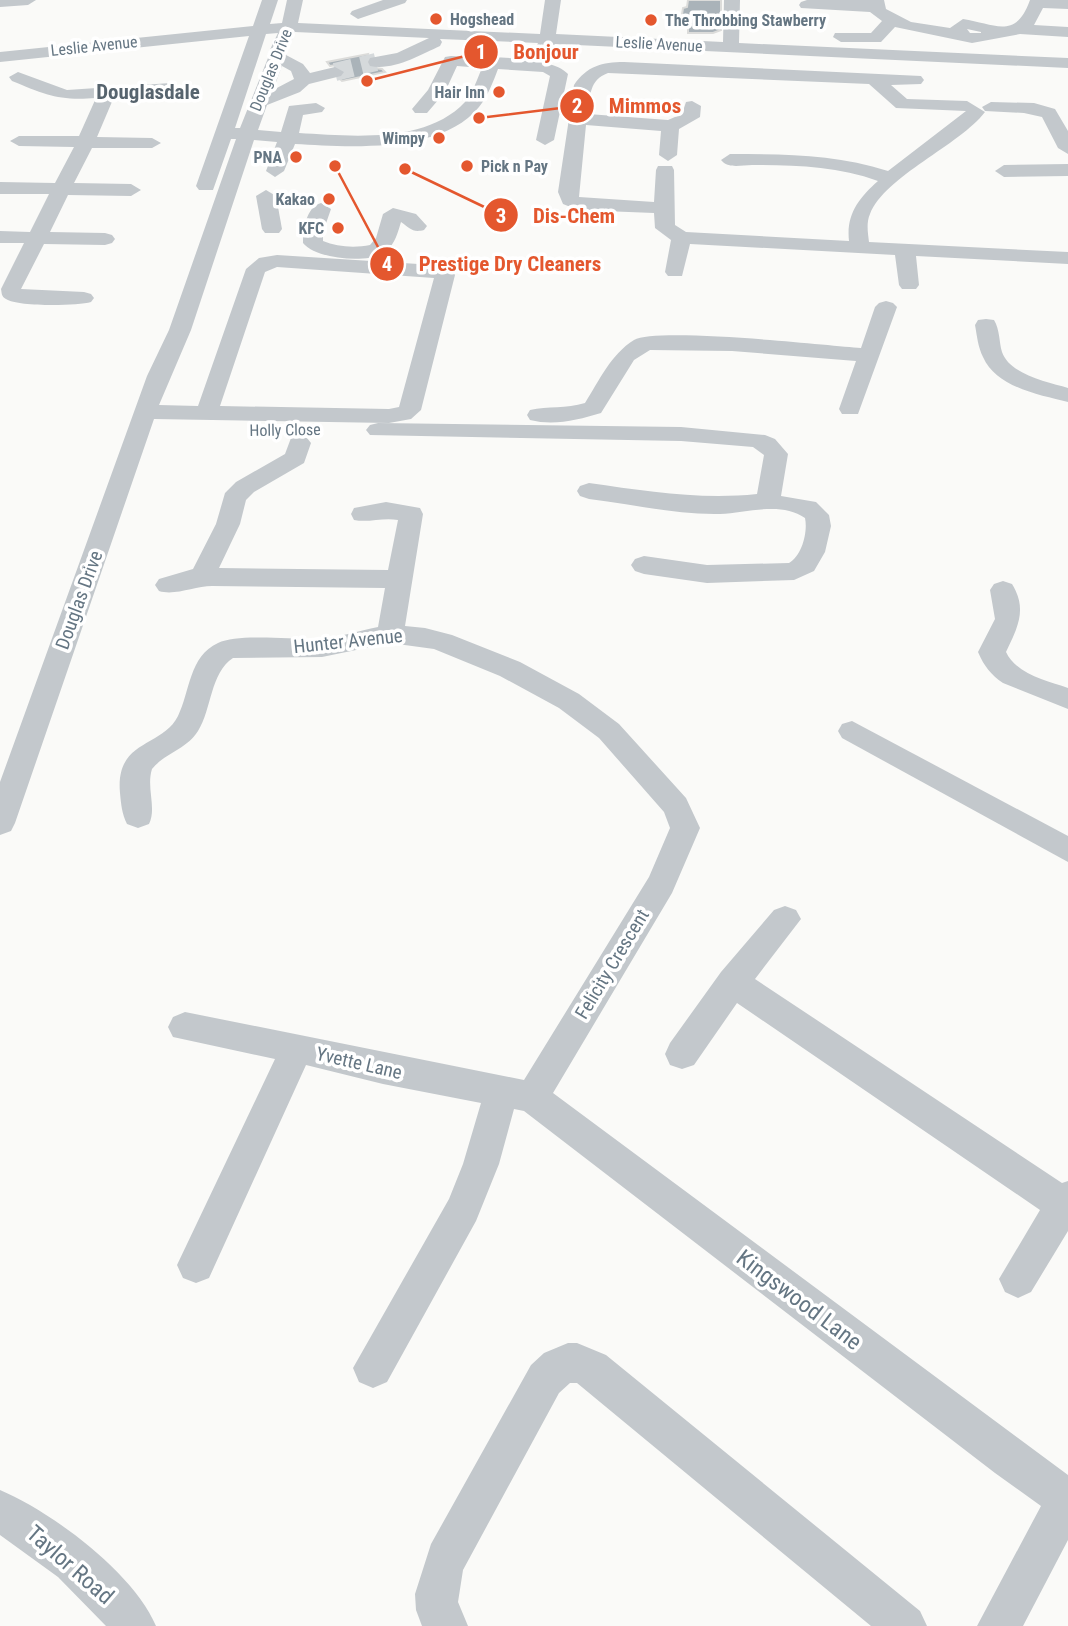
<svg xmlns="http://www.w3.org/2000/svg" width="1068" height="1626" viewBox="0 0 1068 1626" font-family="'Roboto Condensed',sans-serif">
<rect width="100%" height="100%" fill="#fafaf8"/>
<!-- building -->
<g fill="#aab3b9" stroke="#dcdcda" stroke-width="2">
<path d="M688 0H721V30L713 33H688V27H680L683 8 687 7Z"/>
<path d="M368 54 366 61 368 67 382 69 385 72 342 81 340 79 346 74 345 70 336 65 330 66 327 62Z"/>
</g>
<g fill="none" stroke-linecap="round" stroke-linejoin="round">
<!-- minor-tunnel -->
<path stroke="#d5d9db" stroke-width="18" stroke-dasharray="18 9" stroke-linecap="butt" d="M335 72 376 62"/>
<!-- minor -->
<g fill="#c3c8cc" fill-rule="evenodd">
<path d="M0 0H36L28 5 0 7Z"/>
<path d="M262 0H278L270 24 282 23 287 0H303L298 23 540 34 545 0H561L556 34 723 42 724 0H740L739 43 1068 58V68L555 44 546 59 540 60 532 55 538 43 440 39 442 42 440 46C420 55 393 71 370 66L368 62 370 58 397 53 429 38 295 32 286 55 303 64 310 73 335 67 344 72 341 76 309 84 300 92 267 105 258 130 281 132 289 106 316 103 325 108 322 112 303 115 299 133C351 136 426 144 465 102 473 93 477 79 482 68L457 66 445 92 427 113H415L412 109 428 90 445 57 451 56C478 58 551 54 568 74L554 140 545 145 536 140 550 76 543 72 498 69C493 82 488 96 479 107 441 154 349 147 295 144L284 171 275 177 266 171 277 142 254 140 191 330 159 405 198 406 246 269 259 258 277 255 434 265 452 271 455 275 421 410 411 419 389 423 154 419 15 823 11 831 0 835V782L147 376 169 330 236 139H231L213 190H199L196 186 249 36 0 62V52L253 26ZM278 33 267 56 268 58 240 128H235L266 34ZM282 66 291 71 294 79 273 90ZM277 267 434 278 399 407 389 409 220 406 265 272Z"/>
<path d="M383 0H407L405 3 358 19 350 14 352 11Z"/>
<path d="M807 0H884L886 9 911 22 950 28 963 19C995 24 1016 40 1030 0H1068V9L1043 8 1034 25 1068 27V37L1020 34 972 43 895 27 881 42H841L833 37 835 33H871L882 21 870 12 801 8 799 5 801 2ZM967 29 981 32V33H970Z"/>
<path d="M624 62 921 76 924 80 921 84 891 85 907 99 967 101 985 112C960 145 885 176 870 214 866 223 868 233 869 242L1068 252V264L916 256 919 285 916 289H902L899 285 895 255 690 244 682 276H668L665 272 671 240 655 228 654 213 578 210 563 204 558 192 574 85C587 66 602 62 624 62ZM608 73 869 84 896 108 966 111 888 171C836 154 784 154 730 154L721 160C728 169 741 165 752 165 795 165 837 166 878 181 859 198 846 214 849 241L686 232 675 225 674 170 672 166H658L656 170 654 202 579 197 586 125 661 131 659 155 668 161 677 155 679 129 700 117 701 106 692 101 686 102 682 114 668 120 588 114C590 96 589 80 608 73Z"/>
<path d="M18 72 67 90 171 83 180 88 171 93 114 97 97 137 152 138 161 143 152 148H92L74 183 131 184 141 190 131 196 68 195 50 232 105 233 112 235 115 239 112 243 105 245 44 244 21 289 84 292 91 294 94 298 91 302C77 306 18 307 6 299 1 296 2 294 1 289L24 243H0V231L30 232 49 194H0V182L55 183 74 147 19 146 10 141 19 136H79L96 98C59 101 46 95 12 81L9 77Z"/>
<path d="M991 102 1034 103 1055 109 1068 131V154L1058 148 1042 117 1024 113 985 111 982 107Z"/>
<path d="M1068 164V176L1004 177 995 171 1004 165Z"/>
<path d="M266 190 276 196 282 229 279 233H265L262 229 256 196Z"/>
<path d="M321 203 331 209 323 232V241C337 247 355 248 370 245L376 238 383 214 393 208 416 214 427 226 424 230C412 233 410 228 401 222 398 232 395 244 386 251 371 265 315 259 303 243 303 230 306 207 321 203Z"/>
<path d="M886 301 893 303 897 307 858 414H842L839 409 856 361 732 351 650 350 634 360 601 413C578 420 554 426 530 420L527 415 530 410C548 406 566 409 585 403 599 381 611 354 634 340 657 327 824 345 861 348L875 307 879 303Z"/>
<path d="M986 319 994 320C1000 330 999 342 1002 352 1010 375 1048 382 1068 388V402C1039 395 996 387 983 357 978 347 977 336 975 325L978 320Z"/>
<path d="M378 423 681 427 765 435 775 439 788 454 781 496 816 502 829 515 831 526 825 552 814 571 794 580 707 583 644 574 635 571 631 565 635 559 644 556 707 565 789 563C802 556 808 532 805 518 781 501 747 513 720 514 676 515 632 504 589 499L580 496 577 491 580 486 589 483C646 491 700 500 757 494L764 455 753 447 681 441 370 435 366 430 370 425Z"/>
<path d="M299 436 307 438 311 443 304 463 254 492 246 500 240 524 219 568 388 570 398 520C383 517 369 523 354 520L351 514 354 508 386 502 420 508 423 514 405 626 425 628 452 635 520 662 579 694 619 724 686 798 700 828 672 893 553 1093 1068 1475V1540L1023 1626H977L1041 1506 995 1473 524 1111 514 1109 499 1164 476 1221 387 1382 373 1388 359 1382 353 1368 449 1199 463 1164 481 1103 383 1084 306 1065 209 1278 196 1283 183 1278 177 1265 275 1059 173 1037 168 1027 173 1017 185 1012 524 1080 649 877 670 828 664 812 599 738 559 708 500 676 434 649 390 643 322 657 233 658C210 673 212 709 198 731 187 749 165 753 152 769 146 788 157 808 149 824L138 828 127 824C122 814 121 804 120 793 115 739 162 748 178 716 190 692 189 656 218 643 239 633 294 640 320 639 339 637 359 631 378 627L385 588 212 586C195 586 175 596 159 591L155 585 159 579 193 569 216 524 225 493 236 482 285 454 291 438Z"/>
<path d="M1003 581 1012 584C1028 610 1017 628 1006 652 1016 674 1047 681 1068 688V709L1003 683C991 675 984 666 978 652L995 619 990 590 994 584Z"/>
<path d="M852 721 1068 836V862L842 738 838 731 842 724Z"/>
<path d="M785 906 796 910 801 919 755 979 1062 1183 1068 1181V1231L1031 1292 1018 1298 1005 1292 999 1279 1040 1210 737 1003 694 1065 682 1069 670 1065 665 1054 670 1043 721 972 774 910Z"/>
<path d="M568 1343H577L606 1355 920 1611 927 1626H871L577 1383H570L559 1393 463 1570 458 1602 468 1626H422L416 1610 415 1594 431 1544 531 1365 544 1353Z"/>
<path d="M0 1490C52 1512 134 1573 156 1626H106L58 1577 0 1535Z"/>
</g>
</g>
<!-- markers -->
<g fill="#e4572e" stroke="#fff" stroke-width="2.5">
<circle cx="436" cy="19" r="7"/>
<circle cx="651" cy="20" r="7"/>
<circle cx="499" cy="92" r="7"/>
<circle cx="439" cy="138" r="7"/>
<circle cx="296" cy="157" r="7"/>
<circle cx="467" cy="166" r="7"/>
<circle cx="329" cy="199" r="7"/>
<circle cx="338" cy="228" r="7"/>
</g>
<g text-anchor="middle" dominant-baseline="central" stroke-width="7" stroke-linejoin="round" paint-order="stroke">
<!-- far-poi labels -->
<g font-size="16" font-weight="bold" fill="#657683" stroke="#fff" text-anchor="end">
<text x="450" y="19" text-anchor="start">Hogshead</text>
<text x="665" y="20" text-anchor="start">The Throbbing Stawberry</text>
<text x="485" y="92">Hair Inn</text>
<text x="425" y="138">Wimpy</text>
<text x="282" y="157">PNA</text>
<text x="481" y="166" text-anchor="start">Pick n Pay</text>
<text x="315" y="199">Kakao</text>
<text x="324" y="228">KFC</text>
</g>
<!-- far-street labels -->
<g font-size="16" fill="#657683" stroke="#fff">
<text transform="translate(659 44) rotate(3)">Leslie Avenue</text>
<text transform="translate(94 46) rotate(-6)">Leslie Avenue</text>
<text transform="translate(271 70) rotate(-68)">Douglas Drive</text>
<text transform="translate(285 430) rotate(-1)">Holly Close</text>
</g>
<!-- street labels -->
<g font-size="19" fill="#657683" stroke="#fff">
<text transform="translate(79 600) rotate(-70)">Douglas Drive</text>
<text transform="translate(348 641) rotate(-6)">Hunter Avenue</text>
<text transform="translate(612 964) rotate(-59)">Felicity Crescent</text>
<text transform="translate(359 1063) rotate(13)">Yvette Lane</text>
</g>
<!-- far-district labels -->
<g font-size="21" font-weight="bold" fill="#57646e" stroke="#fff">
<text x="148" y="92">Douglasdale</text>
</g>
<!-- near-street labels -->
<g font-size="23" fill="#657683" stroke="#fff">
<text transform="translate(799 1300) rotate(37)">Kingswood Lane</text>
<text transform="translate(70 1565) rotate(41)">Taylor Road</text>
</g>
</g>
<!-- callouts -->
<path fill="none" stroke="#e4572e" stroke-width="2.5" d="M367 81L481 52M479 118L577 106M405 169L501 215M335 166L387 264"/>
<g fill="#e4572e" stroke="#fff" stroke-width="2.5">
<circle cx="367" cy="81" r="7"/>
<circle cx="479" cy="118" r="7"/>
<circle cx="405" cy="169" r="7"/>
<circle cx="335" cy="166" r="7"/>
<circle cx="481" cy="52" r="18"/>
<circle cx="577" cy="106" r="18"/>
<circle cx="501" cy="215" r="18"/>
<circle cx="387" cy="264" r="18"/>
</g>
<g font-size="21" text-anchor="middle" font-weight="bold" fill="#fff">
<text x="481" y="59">1</text>
<text x="577" y="113">2</text>
<text x="501" y="223">3</text>
<text x="387" y="271">4</text>
</g>
<g font-size="21" text-anchor="middle" font-weight="bold" fill="#e4572e" stroke="#fff" stroke-width="7" stroke-linejoin="round" paint-order="stroke">
<text x="546" y="59">Bonjour</text>
<text x="645" y="113">Mimmos</text>
<text x="574" y="223">Dis-Chem</text>
<text x="510" y="271">Prestige Dry Cleaners</text>
</g>
</svg>
